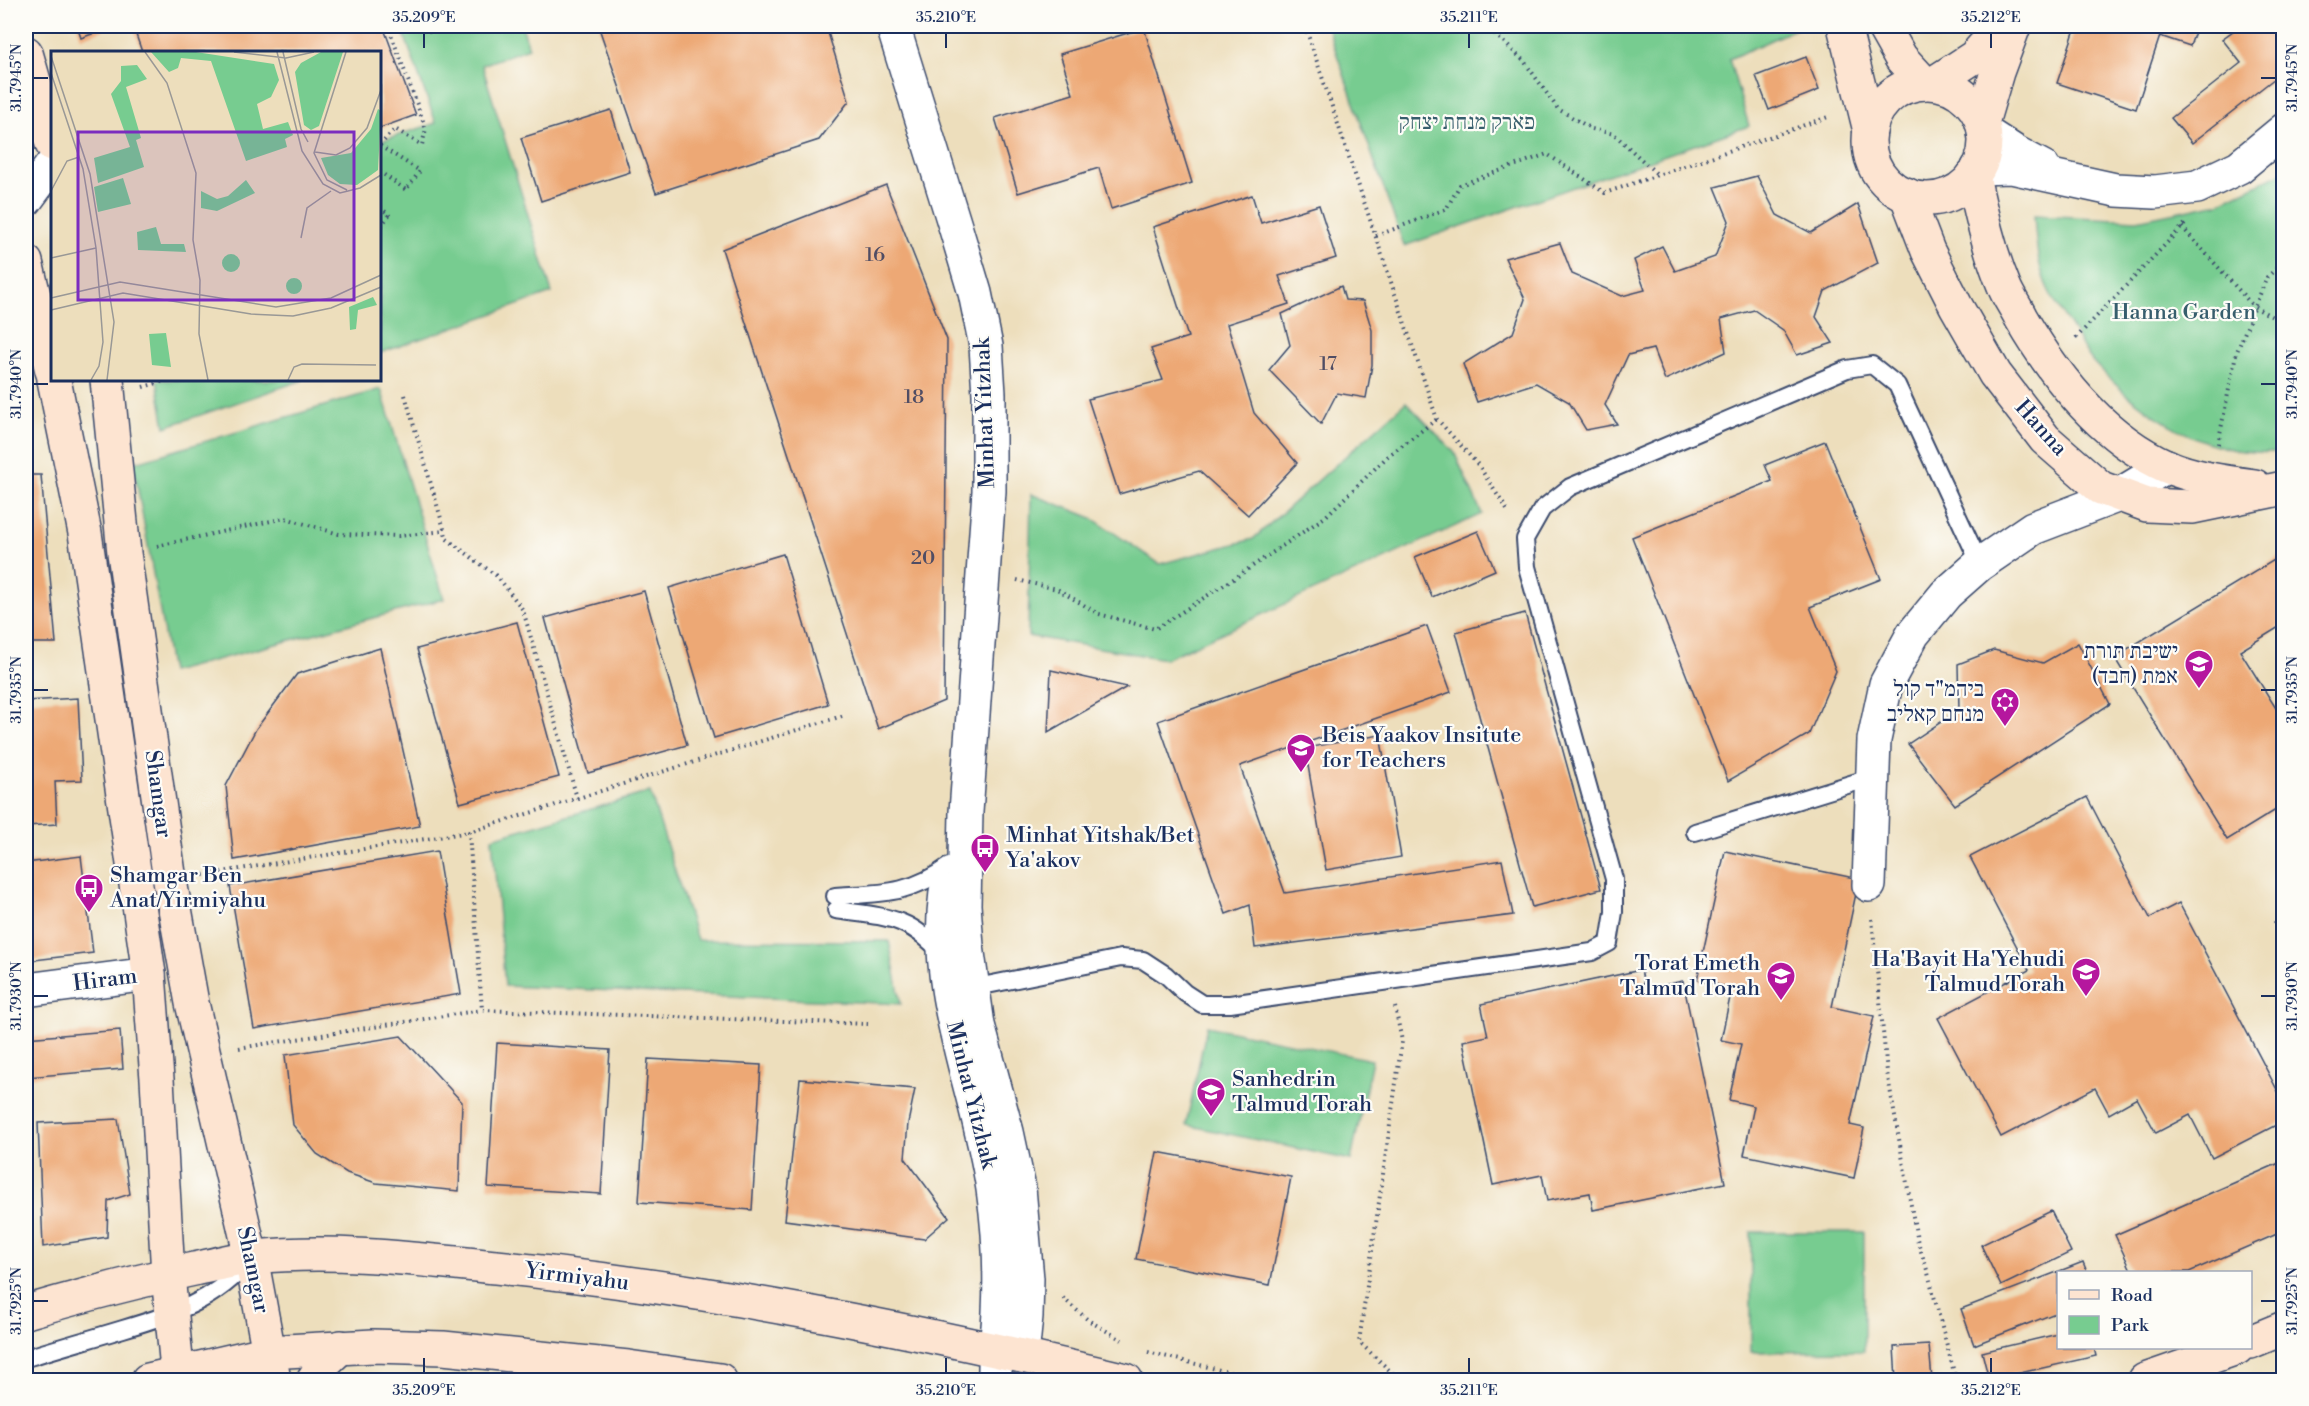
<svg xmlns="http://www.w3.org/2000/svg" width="2309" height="1406" viewBox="0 0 2309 1406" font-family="'Libre Bodoni','Frank Ruhl Libre',serif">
<rect width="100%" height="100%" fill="#fdfcf7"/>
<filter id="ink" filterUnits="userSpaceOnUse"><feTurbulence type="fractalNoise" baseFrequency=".0167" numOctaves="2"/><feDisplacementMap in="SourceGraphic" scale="12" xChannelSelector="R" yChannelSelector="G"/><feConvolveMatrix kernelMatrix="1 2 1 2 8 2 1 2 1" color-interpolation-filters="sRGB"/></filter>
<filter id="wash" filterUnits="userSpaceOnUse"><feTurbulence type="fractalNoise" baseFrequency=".008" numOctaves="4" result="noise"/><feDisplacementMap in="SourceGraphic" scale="24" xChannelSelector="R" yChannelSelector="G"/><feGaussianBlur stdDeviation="1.35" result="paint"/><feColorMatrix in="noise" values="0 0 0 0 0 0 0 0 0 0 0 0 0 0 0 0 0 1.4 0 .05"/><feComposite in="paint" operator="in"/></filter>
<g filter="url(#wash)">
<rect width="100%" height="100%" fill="#eddebc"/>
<!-- green -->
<g fill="#77cc90" stroke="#497e77" stroke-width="1.5">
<path d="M401 26H522L529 48 482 65 552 293 380 353V141L436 123Z"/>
<path d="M1327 26H1802L1729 59 1749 126 1404 246Z"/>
<path d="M2283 170V451C2211 461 2143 415 2095 364 2086 355 2080 341 2073 330 2065 317 2055 304 2049 291 2037 267 2036 241 2034 215L2137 220 2219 203 2281 173Z"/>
<path d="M157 380H303L165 427Z"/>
<path d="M381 389 444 599 171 672 133 463Z"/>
<path d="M1406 402 1454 452 1482 514 1165 659 1028 636 1031 494 1090 517 1160 564 1253 539Z"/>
<path d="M650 792 697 940 889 941 901 1004 505 986 492 838Z"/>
<path d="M1207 1026 1372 1060 1351 1160 1186 1125Z"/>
<path d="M1751 1232H1864V1351L1751 1352Z"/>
</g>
<g id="blocks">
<!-- building -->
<g fill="#eda874">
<path d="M77 26H114L81 38Z"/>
<path d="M133 26H383L416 115 380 128V52H142Z"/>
<path d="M608 26H826L849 101 819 140 656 193 599 28Z"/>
<path d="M2076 26H2197L2190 46 2160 36 2136 109 2057 83Z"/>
<path d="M2240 26H2284V71L2192 143 2171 118 2241 63 2222 39Z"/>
<path d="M1144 28 1192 183 1111 209 1099 168 1018 193 995 118 1073 94 1060 54Z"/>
<path d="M1806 57 1819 90 1769 110 1756 76Z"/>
<path d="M611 110 630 172 541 201 521 138Z"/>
<path d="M1757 176 1777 215 1811 233 1858 204 1878 263 1825 291 1816 317 1833 343 1797 355 1783 330 1754 310 1721 319 1726 352 1665 380 1653 349 1628 355 1605 405 1617 424 1586 430 1569 402 1536 383 1477 402 1463 364 1513 333 1525 299 1505 258 1560 243 1572 274 1622 296 1645 290 1634 260 1662 246 1675 271 1715 257 1729 221 1715 187Z"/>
<path d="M886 185 947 340 944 701 878 729 722 249Z"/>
<path d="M1252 195 1261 223 1319 205 1336 258 1279 276 1289 304 1227 324 1254 413 1297 463 1248 515 1199 471 1119 494 1088 399 1163 380 1151 349 1188 337 1153 227Z"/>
<path d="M1341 286 1345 300 1363 301 1372 330V365L1366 398 1337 393 1321 424 1269 370 1290 345 1282 314Z"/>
<path d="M1825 441 1881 579 1810 607 1836 671 1809 734 1728 781 1632 537 1772 481 1765 465Z"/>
<path d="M26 475H41L56 643H26Z"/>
<path d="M1478 531 1495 570 1432 597 1415 557Z"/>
<path d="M783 554 828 704 714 738 669 588Z"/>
<path d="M2284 554V624L2240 651 2284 721V805L2227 840 2114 657Z"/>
<path d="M644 591 687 745 588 773 545 618Z"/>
<path d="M1525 613 1601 889 1532 907 1456 632Z"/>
<path d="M517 622 559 777 460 803 417 649Z"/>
<path d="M1427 626 1451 692 1240 766 1285 893 1502 860 1513 915 1255 948 1250 905 1226 914 1158 721Z"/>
<path d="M2078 643 2110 704 1955 805 1908 744 1959 710 1958 664 1994 650 2043 663Z"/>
<path d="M380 648 420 826 234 860 226 786 256 729 297 674Z"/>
<path d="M1051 670 1127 687 1048 732Z"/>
<path d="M78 698 82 780 55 781 57 824 26 826V701Z"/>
<path d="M1380 735 1401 857 1326 870 1305 748Z"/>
<path d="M2087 797 2150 918 2179 903 2284 1103V1121L2212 1158 2190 1115 2156 1133 2137 1098 2109 1114 2095 1088 2001 1137 1938 1018 2029 970 1970 857Z"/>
<path d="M437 851 461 994 254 1029 230 886Z"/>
<path d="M1725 851 1859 879 1832 1007 1874 1016 1850 1125 1864 1128 1854 1178 1744 1155 1754 1106 1729 1100 1741 1044 1721 1040 1732 988 1697 980Z"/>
<path d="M81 856 93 953 26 961V863Z"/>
<path d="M2284 918V942L2274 923Z"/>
<path d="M1641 970 1645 989 1683 981 1725 1183 1593 1210 1590 1193 1547 1201 1542 1175 1493 1185 1463 1041 1488 1036 1481 1004Z"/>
<path d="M120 1030 123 1069 26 1077V1038Z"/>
<path d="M401 1036 462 1102 459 1191 376 1183 347 1173 317 1154 293 1125 285 1055Z"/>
<path d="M497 1043 610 1050 601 1194 488 1187Z"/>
<path d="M648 1059 761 1065 752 1210 639 1202Z"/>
<path d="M800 1079 915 1089 908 1123 905 1158 949 1217 924 1239 785 1220Z"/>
<path d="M118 1119 130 1194 108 1201 107 1237 43 1247 38 1123Z"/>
<path d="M1157 1152 1291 1177 1270 1285 1136 1259Z"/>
<path d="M2284 1161V1231L2189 1272H2132L2115 1235Z"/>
<path d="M2051 1211 2071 1252 2001 1286 1981 1245Z"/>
<path d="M2083 1262 2087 1272H2058V1312L1974 1345 1961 1309Z"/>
<path d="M2058 1334V1348H2094L2096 1356 1989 1380 1982 1352Z"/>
<path d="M1929 1345 1932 1380H1896L1894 1347Z"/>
</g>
</g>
</g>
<g filter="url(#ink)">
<use href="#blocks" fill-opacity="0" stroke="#3a496c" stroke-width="1.5"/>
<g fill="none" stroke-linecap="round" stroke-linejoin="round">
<!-- lane casing -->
<g stroke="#3a496c" stroke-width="20">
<g id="lane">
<path d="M1695 832 1873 777"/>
<path d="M835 896C881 893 910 895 949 866"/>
<path d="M836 910C883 917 909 915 942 954"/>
<path d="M972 988 1121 958 1143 960 1166 975 1185 993 1202 1004H1230L1592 952 1609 943 1614 912V879L1527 567 1525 539 1542 509 1570 487 1847 369 1872 365 1897 385 1980 564"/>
<path d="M26 1358C58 1348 90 1339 123 1329 170 1315 217 1301 249 1260"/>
</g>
</g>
<!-- street casing -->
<g stroke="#3a496c" stroke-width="36">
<g id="street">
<path d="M893 26 955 226 975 293 986 346 989 394V491L966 812 964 905 967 946 978 1025 1007 1132 1019 1188 1027 1279 1026 1316 1022 1356"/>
<path d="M1984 132 2015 152 2043 167"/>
<path d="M1978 168 2011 167 2116 190 2155 192 2197 187 2239 167 2284 130"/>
<path d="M26 200 52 165"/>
<path d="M1869 885 1874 740 1886 684 1913 634 1946 594 1980 564 2033 528 2119 495 2167 466"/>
<path d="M946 892C932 996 978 1088 993 1189 999 1229 1001 1272 999 1312 998 1335 994 1357 995 1380"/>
<path d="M26 990 149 974"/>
</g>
</g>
<!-- secondary casing -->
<g stroke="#3a496c" stroke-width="36">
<g id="secondary">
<path d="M1844 26 1870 131"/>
<path d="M1883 26 1901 58 1924 83"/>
<path d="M26 53 52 144"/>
<path d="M1934 83 1974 57 2002 26"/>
<circle cx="1927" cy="141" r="58"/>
<path d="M1982 123 1997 72 2014 26"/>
<path d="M1973 176C1981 213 1989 250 2004 286 2008 297 2016 307 2021 318 2055 377 2102 437 2166 466 2194 478 2225 482 2255 486"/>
<path d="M1906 194 1928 251 1956 306 1995 374 2045 439 2101 488 2147 505 2192 507 2284 488"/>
<path d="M26 262 52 371"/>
<path d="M54 380 85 533 149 974 157 1079 168 1275 178 1380"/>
<path d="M107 380 124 553 170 881 192 1003 251 1257 274 1380"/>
<path d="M26 1312C81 1296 137 1281 194 1269 214 1265 235 1259 255 1257 334 1249 417 1259 496 1267 708 1288 919 1331 1126 1380"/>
<path d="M2250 1342 2284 1328"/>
<path d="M148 1380 269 1352 373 1346 443 1348 628 1367 720 1380"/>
<path d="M313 1380 326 1361 341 1347"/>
<path d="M2145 1380 2237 1348"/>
</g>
</g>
<!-- path -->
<g stroke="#3a496c" stroke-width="4" stroke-dasharray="1.5 4.5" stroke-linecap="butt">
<path d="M418 26 426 31H445L449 26"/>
<path d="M1305 26 1437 419 1479 466 1509 513"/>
<path d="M1486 26 1524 61 1558 109 1592 129 1614 134 1658 175"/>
<path d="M380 145 395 129 422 145 426 129 388 26"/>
<path d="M380 146 420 171 406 190 380 172"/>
<path d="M380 207 389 215 380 228"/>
<path d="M2182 227 2254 307 2284 323"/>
<path d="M1376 236 1446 209 1460 185 1547 154 1605 193 1831 116"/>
<path d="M2076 338 2185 224"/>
<path d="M143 387 168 380"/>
<path d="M405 395 447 539 498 577 523 610 577 798"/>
<path d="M2218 444 2236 354 2267 277 2284 262"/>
<path d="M157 546 285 518 339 534 399 536 445 531"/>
<path d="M1017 580 1057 589 1099 614 1155 629 1235 578 1325 517 1388 456 1437 419"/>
<path d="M842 716 469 832 482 1010 868 1024"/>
<path d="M203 875 469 832"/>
<path d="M1872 919 1887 1072 1917 1239 1928 1273 1956 1380"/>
<path d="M1395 1007 1402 1041 1359 1342 1400 1380"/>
<path d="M239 1048 482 1010"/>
<path d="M1063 1298 1088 1320 1122 1340"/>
<path d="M1148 1352 1232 1373 1277 1380"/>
<path d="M1230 1380 1232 1373"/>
</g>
<!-- lane -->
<use href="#lane" stroke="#fff" stroke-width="16"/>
<!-- street -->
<use href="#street" stroke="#fff" stroke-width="33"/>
<!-- secondary -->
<use href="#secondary" stroke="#fde4d1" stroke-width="33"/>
</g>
</g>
<!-- ticks -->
<path fill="none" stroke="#1b2f5e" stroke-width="2" d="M424 33V48M946 33V48M1469 33V48M1991 33V48M33 78H48M2261 78H2276M33 384H48M2261 384H2276M33 690H48M2261 690H2276M33 996H48M2261 996H2276M33 1301H48M2261 1301H2276M424 1358V1373M946 1358V1373M1469 1358V1373M1991 1358V1373"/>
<!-- icons -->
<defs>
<g id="school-pin" transform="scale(1.5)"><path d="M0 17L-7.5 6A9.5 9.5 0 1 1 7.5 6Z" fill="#b5179e" stroke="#fdfcf7"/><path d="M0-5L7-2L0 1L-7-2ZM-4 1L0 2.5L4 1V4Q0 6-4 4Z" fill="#fff"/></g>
<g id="synagogue-pin" transform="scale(1.5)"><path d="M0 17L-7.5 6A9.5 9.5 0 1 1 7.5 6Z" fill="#b5179e" stroke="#fdfcf7"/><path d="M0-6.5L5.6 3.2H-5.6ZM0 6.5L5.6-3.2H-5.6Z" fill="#fff"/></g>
<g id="university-pin" transform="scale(1.5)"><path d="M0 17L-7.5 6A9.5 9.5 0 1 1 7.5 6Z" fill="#b5179e" stroke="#fdfcf7"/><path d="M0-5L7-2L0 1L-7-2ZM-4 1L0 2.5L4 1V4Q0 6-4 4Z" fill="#fff"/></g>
<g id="bus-pin" transform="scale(1.5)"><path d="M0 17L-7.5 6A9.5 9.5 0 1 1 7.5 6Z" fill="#b5179e" stroke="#fdfcf7"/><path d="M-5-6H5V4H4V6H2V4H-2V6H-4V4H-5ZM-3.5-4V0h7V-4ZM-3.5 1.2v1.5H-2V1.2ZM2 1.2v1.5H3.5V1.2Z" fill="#fff"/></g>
</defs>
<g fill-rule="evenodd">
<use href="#school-pin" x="2199" y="664"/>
<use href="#synagogue-pin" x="2005" y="702"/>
<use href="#university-pin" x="1301" y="748"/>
<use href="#bus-pin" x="985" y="848"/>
<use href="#bus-pin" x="89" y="888"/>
<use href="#school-pin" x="2086" y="972"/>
<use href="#school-pin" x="1781" y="976"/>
<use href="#school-pin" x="1211" y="1092"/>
</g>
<g text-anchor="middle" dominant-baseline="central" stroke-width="4.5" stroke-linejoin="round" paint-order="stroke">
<!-- number labels -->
<g font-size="20" fill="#504d64">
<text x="875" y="255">16</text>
<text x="1328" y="364">17</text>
<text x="914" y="397">18</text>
<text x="923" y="558">20</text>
</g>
<!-- park labels -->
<g font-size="22" fill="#375e6d" stroke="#fdfcf7">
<text x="1467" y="122">פארק מנחת יצחק</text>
<text x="2184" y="312">Hanna Garden</text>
</g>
<!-- street labels -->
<g font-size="22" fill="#1b2f5e" stroke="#fdfcf7">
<text transform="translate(985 413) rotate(-92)">Minhat Yitzhak</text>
<text transform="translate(2041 428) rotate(48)">Hanna</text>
<text transform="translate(158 794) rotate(82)">Shamgar</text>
<text transform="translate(105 980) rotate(-7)">Hiram</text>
<text transform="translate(971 1095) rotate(76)">Minhat Yitzhak</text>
<text transform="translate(253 1270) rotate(78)">Shamgar</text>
<text transform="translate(577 1277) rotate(7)">Yirmiyahu</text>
</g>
<!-- poi labels -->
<g font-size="22" fill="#1b2f5e" stroke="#fdfcf7" text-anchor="end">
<text x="2178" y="651">ישיבת תורת<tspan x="2178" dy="25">אמת (חבד)</tspan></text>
<text x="1984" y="689">ביהמ"ד קול<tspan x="1984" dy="25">מנחם קאליב</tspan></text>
<text x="1322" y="735" text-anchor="start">Beis Yaakov Insitute<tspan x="1322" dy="25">for Teachers</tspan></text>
<text x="1006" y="835" text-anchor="start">Minhat Yitshak/Bet<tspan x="1006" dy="25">Ya'akov</tspan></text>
<text x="110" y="875" text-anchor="start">Shamgar Ben<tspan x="110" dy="25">Anat/Yirmiyahu</tspan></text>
<text x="2065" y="959">Ha'Bayit Ha'Yehudi<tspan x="2065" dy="25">Talmud Torah</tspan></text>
<text x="1760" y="963">Torat Emeth<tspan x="1760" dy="25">Talmud Torah</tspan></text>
<text x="1232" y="1079" text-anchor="start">Sanhedrin<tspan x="1232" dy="25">Talmud Torah</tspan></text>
</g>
</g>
<!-- overview -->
<g transform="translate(51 51)">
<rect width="330" height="330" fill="#eddebc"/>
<path d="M100 1H145L223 13 228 29 220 46 206 53 212 78 237 71 242 84 234 88 236 96 195 110 160 10 130 7 127 17 118 21ZM270 1H292L268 75 260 79 253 74 244 21 250 12ZM86 14 96 28 75 36 90 87 85 89 93 116 47 132 43 107 79 96 60 43 70 30V15ZM327 58 330 60 327 119 306 134 289 133 277 124 270 107 300 102 320 78ZM72 127 80 153 47 161 43 136ZM195 129 204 142 166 160 150 157V140L166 148 177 145ZM105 176 110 193H133L135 201 87 199 86 181ZM171 212a9 9 0 1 1 18 0a9 9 0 1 1-18 0ZM235 235a8 8 0 1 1 16 0a8 8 0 1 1-16 0ZM322 246 326 254 307 259 305 278 299 279 298 256ZM115 282 120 316 101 314 98 283Z" fill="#77cc90"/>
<path fill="none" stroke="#999896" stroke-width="1.5" d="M94 1 116 32 145 122 142 189 149 229 148 283 157 329M183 1 235 7 263 1M226 1 251 100 272 133 289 142 309 137 330 124M232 1 250 78 257 91M295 1 263 102 276 129 296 139M0 5 39 123 63 271 56 329M0 22 32 118 45 197 52 291 48 315 40 329M264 101 285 104 299 97 316 77 330 39M0 140 16 110 28 106M250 187 256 157 280 140M0 207 45 197M0 247 69 231 225 256 280 247 330 224M0 259 72 242 200 263 242 265 280 257 330 236M237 329 243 316 251 313 325 314"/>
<path fill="#7b2cbf" fill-opacity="0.15" stroke="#7b2cbf" stroke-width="3" d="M27 81H303V249H27Z"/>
<rect width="330" height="330" fill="none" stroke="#1b2f5e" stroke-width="3"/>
</g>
<!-- margin -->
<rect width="2309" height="1406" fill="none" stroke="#fdfcf7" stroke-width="66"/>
<!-- legend -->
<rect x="2057" y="1271" width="195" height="78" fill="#fdfcf7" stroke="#a3aaba" stroke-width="1.5"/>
<rect x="2069" y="1290" width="30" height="9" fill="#fde4d1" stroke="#a3aaba" stroke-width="1.5"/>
<text x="2111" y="1301" font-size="18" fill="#1b2f5e">Road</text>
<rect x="2069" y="1316" width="30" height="18" fill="#77cc90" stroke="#a3aaba" stroke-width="1.5"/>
<text x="2111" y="1331" font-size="18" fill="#1b2f5e">Park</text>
<rect x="33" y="33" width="2243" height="1340" fill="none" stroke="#1b2f5e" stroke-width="2"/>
<g font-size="15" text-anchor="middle" fill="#1b2f5e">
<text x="424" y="22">35.209°E</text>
<text x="946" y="22">35.210°E</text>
<text x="1469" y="22">35.211°E</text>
<text x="1991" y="22">35.212°E</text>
<text transform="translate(16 78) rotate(-90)" y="5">31.7945°N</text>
<text transform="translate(2292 78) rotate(-90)" y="5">31.7945°N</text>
<text transform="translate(16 384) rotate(-90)" y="5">31.7940°N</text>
<text transform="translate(2292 384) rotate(-90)" y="5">31.7940°N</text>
<text transform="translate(16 690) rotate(-90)" y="5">31.7935°N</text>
<text transform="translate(2292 690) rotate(-90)" y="5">31.7935°N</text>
<text transform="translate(16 996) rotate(-90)" y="5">31.7930°N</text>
<text transform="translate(2292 996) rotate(-90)" y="5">31.7930°N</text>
<text transform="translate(16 1301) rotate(-90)" y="5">31.7925°N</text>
<text transform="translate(2292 1301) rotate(-90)" y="5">31.7925°N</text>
<text x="424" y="1395">35.209°E</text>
<text x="946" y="1395">35.210°E</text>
<text x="1469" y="1395">35.211°E</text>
<text x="1991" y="1395">35.212°E</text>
</g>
</svg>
